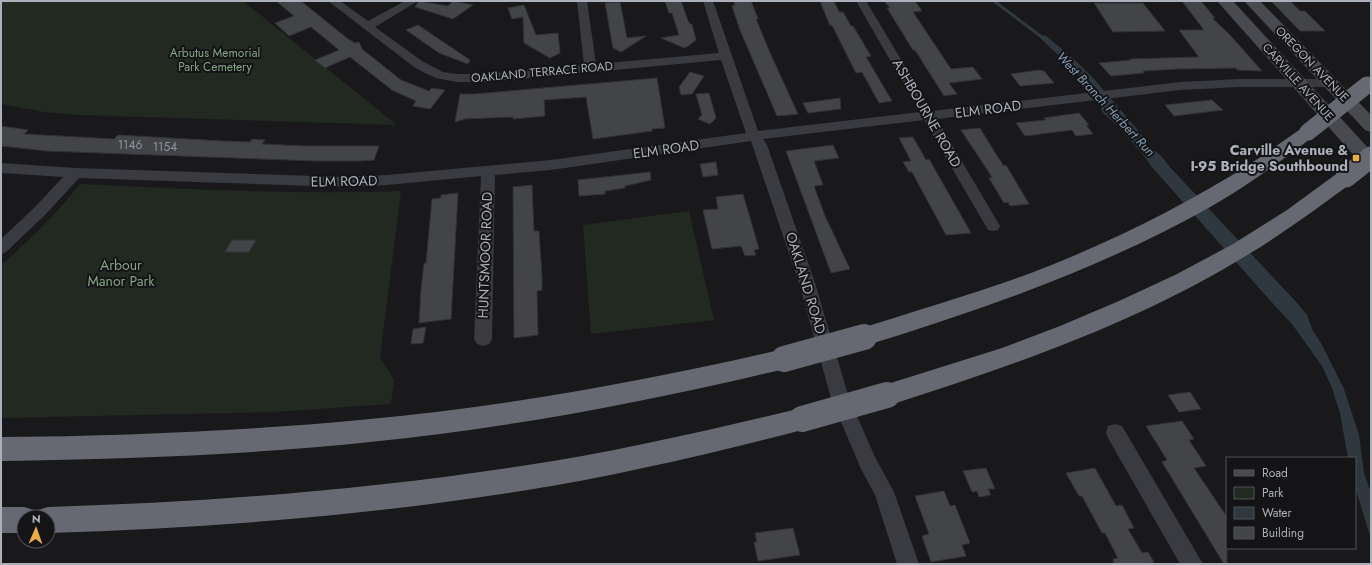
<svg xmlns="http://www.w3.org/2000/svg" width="1372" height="565" viewBox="0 0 1372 565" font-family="Jost,sans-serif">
<rect width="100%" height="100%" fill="#19191b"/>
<!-- green -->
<g fill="#212921">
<path d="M1 1H243L397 125 78 115 44 112 1 104Z"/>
<path d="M80 184C187 189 294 195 401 191L380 357 394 380 391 404 274 412 1 418V265C30 240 56 214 80 184Z"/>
<path d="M689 211 714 320 591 334 583 225Z"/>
</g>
<!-- water -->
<path fill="#2f383f" d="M1041 35 1046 36 1075 60 1095 80 1142 135 1145 146C1156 150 1162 156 1169 166L1298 304 1307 315 1313 331 1321 343 1344 389 1359 435 1364 473 1371 493V539L1355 487V458H1348L1340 413 1332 388 1322 366 1292 324 1275 306 1151 166 1145 157 1119 127 1103 113 1100 106 1083 86 1084 83 1082 80 1068 64 1041 39 1040 37Z"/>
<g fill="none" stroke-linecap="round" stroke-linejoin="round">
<!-- stream -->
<path stroke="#2f383f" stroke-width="3" d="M994 1 1043 38"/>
</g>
<!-- building -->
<g fill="#434448" stroke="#333337">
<path d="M276 1H301L348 39 355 43 359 42 362 49 401 80 429 91 432 88 445 90 430 109 413 106 416 101 392 90 350 57 325 68 315 60 339 50 311 27 289 36 275 23 294 16Z"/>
<path d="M419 1 448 6 453 1 473 5 453 19 415 7Z"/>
<path d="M665 1H681L688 21 690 24H692L696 40 688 46 684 48 661 38 679 35 672 13H669Z"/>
<path d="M733 1H751L758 19H756L771 55 798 114 777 116 740 30 732 6 735 5Z"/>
<path d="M820 1H834L839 12H843L851 26H853L871 56 866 57 892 101 879 103 862 72 856 73 832 25 830 26Z"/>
<path d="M884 1H915L922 11 913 12 951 69 973 67 982 79 949 83 957 94 944 96 915 50H913L887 8H890Z"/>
<path d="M1182 1H1201L1215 18H1212L1230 35 1262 71 1237 70 1236 68 1178 69 1143 71 1144 73 1111 76 1099 63 1131 60 1130 59 1199 57 1179 30H1204Z"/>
<path d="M1271 1H1290L1300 11H1305L1325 31H1300Z"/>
<path d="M620 2 627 38 646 36 621 52 613 48 605 3Z"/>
<path d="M1094 3H1143L1165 31 1113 32Z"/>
<path d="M523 5H524L536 35 558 33 560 53 550 58 524 43 523 17 512 19 508 8Z"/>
<path d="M418 25 470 60 468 64 439 53 406 30Z"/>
<path d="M1039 70 1044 71 1054 83 1020 86 1011 74Z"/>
<path d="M690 72 704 76 692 94 681 95 679 87Z"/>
<path d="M657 78 665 128 652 129V131L593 139 586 97 544 100 545 116 513 119V117L464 119 455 122 460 94H475Z"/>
<path d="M709 93 716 118 710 124 698 119 702 115 696 94Z"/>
<path d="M840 98 841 109 808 113 803 103Z"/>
<path d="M1212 100 1223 110 1174 116 1165 105Z"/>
<path d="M1079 113 1089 125H1086L1093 134 1076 136 1072 130 1025 136 1016 123 1046 120 1044 118Z"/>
<path d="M1 126 28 130 24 134 114 139 118 135 223 141 250 142 252 139 265 140 262 144 305 146H379L374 160 360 161H316L47 151 1 146Z"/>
<path d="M980 128 997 156 1004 166 1006 165 1029 204 1010 206 1008 202 1004 203 989 178H992L990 174 961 130Z"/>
<path d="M913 137 926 160 929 159 971 233 946 235 912 172H909L903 162 911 161 899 138Z"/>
<path d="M833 145 839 158 814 161 823 185 814 186 825 216 850 269 831 273 786 151Z"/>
<path d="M716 162 718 175 703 177 700 164Z"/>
<path d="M650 172 651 180 625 186V188L605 191V194L579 196 578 180Z"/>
<path d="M532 185 534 231H539L542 277V290L537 291 538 335 514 338 513 187Z"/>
<path d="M458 193 451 319 419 323 421 290 424 263H426L432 199 441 198V195Z"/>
<path d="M743 194 759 249 754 250 756 255 745 256 741 246 712 249 703 210 718 209 716 197Z"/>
<path d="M232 240H256L249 252H225Z"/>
<path d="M426 327 423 343 411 344 413 329Z"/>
<path d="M1190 392 1201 409 1179 412 1168 395Z"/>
<path d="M1182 421 1194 439 1189 440 1206 466 1194 468 1227 517V564H1224L1162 462 1167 460 1146 426Z"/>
<path d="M986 468 995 489H988L991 495 979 497 977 491 972 492 963 471Z"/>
<path d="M1095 468 1116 506 1122 505 1134 528 1128 529 1142 553 1148 552 1154 562 1148 564H1114L1113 559 1118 558 1105 533H1102L1082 496H1079L1066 473Z"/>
<path d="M944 491 950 506 955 505 970 543 962 545 966 556 931 562 922 536 929 534 915 496Z"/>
<path d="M793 528 800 555 758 561 754 542H757L755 533Z"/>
</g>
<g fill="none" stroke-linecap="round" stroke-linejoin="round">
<!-- street -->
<g fill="#3a3b40" fill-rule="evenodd">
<path d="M328 1H340L368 21 405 1H418L375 27 422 61 443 72 457 74H487L584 65 577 1H587L596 64 719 53 703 1H713L758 131 920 112 856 1H866L932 111 1180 82 1240 79H1330L1334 80 1336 83 1334 86 1330 87H1240L1180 90 937 119 1000 226 998 230 993 231 988 230 924 120 763 139 767 145 815 283 849 398 875 457 894 492 919 564H897L875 495 861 469 831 398 799 283 751 141 551 170 495 175 492 339 489 344 483 346 477 344 474 339 481 176 387 185 345 187 79 178 45 215 6 252 1 254V239L35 207 63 177 1 173V163L75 168 345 177 387 175 551 160 746 133 721 60 487 82H457L436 78 425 73 414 67Z"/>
<path d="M1115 424 1122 426 1203 564H1180L1108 438 1106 432 1108 426Z"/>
</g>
<!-- secondary -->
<g fill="#484a50" fill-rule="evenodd">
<path d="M1217 1H1233L1371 151V169L1364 167Z"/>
<path d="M1244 1H1260L1371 115V132L1365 130Z"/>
</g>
<!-- highway -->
<g fill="#666971" fill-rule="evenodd">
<path d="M1308 126 1314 128 1317 132 1314 136C1281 161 1248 185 1212 206 1102 268 984 309 864 346L856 344 852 337 856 330C914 311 973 294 1031 273 1107 244 1180 208 1250 164 1267 153 1284 140 1302 128Z"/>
<path d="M1346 170 1353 172 1356 177 1353 182C1319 207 1285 232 1249 254 1137 323 1012 366 887 406L878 403 875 395 878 387 1002 348 1060 326 1119 301 1177 274 1233 244 1287 210 1339 172Z"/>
<path d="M784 349 792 352 796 359 792 366 784 369C647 402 510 428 370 442 247 455 124 459 1 461V437C124 436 247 431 370 419 509 406 647 381 784 349Z"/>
<path d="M802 408 811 411 815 419 811 427 802 430C709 454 616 476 521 491 364 516 207 528 48 533V517H24V533H1V507H24L34 510 36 515 38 510 48 507C207 502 364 490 521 466 616 452 709 430 802 408Z"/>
</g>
<!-- highway-bridge-far2 -->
<path stroke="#666971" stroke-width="17" d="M1308 132 1367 85"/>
<!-- highway-bridge-far1 -->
<path stroke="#666971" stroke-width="21" d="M1346 177 1371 157"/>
<!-- highway-bridge -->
<g stroke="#666971" stroke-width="26">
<path d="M784 359 864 337"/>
<path d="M802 419 887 395"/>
</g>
</g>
<!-- markers -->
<rect fill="#eeae3d" stroke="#141416" stroke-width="1.5" x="1352" y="154" width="8" height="8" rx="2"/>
<g text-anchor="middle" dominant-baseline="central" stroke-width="4" stroke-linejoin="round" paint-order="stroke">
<!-- far-park labels -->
<g font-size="12" fill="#83a584" stroke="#141416">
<text x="215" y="53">Arbutus Memorial<tspan x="215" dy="14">Park Cemetery</tspan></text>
</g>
<!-- far-street labels -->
<g font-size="12" fill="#abb0ba" stroke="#141416">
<text transform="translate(1312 64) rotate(46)">OREGON AVENUE</text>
<text transform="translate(542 72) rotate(-5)">OAKLAND TERRACE ROAD</text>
<text transform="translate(1298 82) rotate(48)">CARVILLE AVENUE</text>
</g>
<!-- number labels -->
<g font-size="12" fill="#91959e">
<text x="130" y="145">1146</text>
<text x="165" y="147">1154</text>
</g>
<!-- far-water labels -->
<g font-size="13" font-style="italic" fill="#839fb4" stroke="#141416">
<text transform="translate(1106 104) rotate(47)">West Branch Herbert Run</text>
</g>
<!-- street labels -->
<g font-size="14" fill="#abb0ba" stroke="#141416">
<text transform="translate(988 109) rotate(-7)">ELM ROAD</text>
<text transform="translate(927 113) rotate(60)">ASHBOURNE ROAD</text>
<text transform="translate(666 149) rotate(-8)">ELM ROAD</text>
<text transform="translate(344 181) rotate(-1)">ELM ROAD</text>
<text transform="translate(485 255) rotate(-88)">HUNTSMOOR ROAD</text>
<text transform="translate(806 283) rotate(73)">OAKLAND ROAD</text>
</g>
<!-- poi labels -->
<g font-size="14" font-weight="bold" fill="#abb0ba" stroke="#141416" text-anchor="end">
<text x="1348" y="150">Carville Avenue &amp;<tspan x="1348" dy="16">I-95 Bridge Southbound</tspan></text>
</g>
<!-- park labels -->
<g font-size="14" fill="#83a584" stroke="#141416">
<text x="121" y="265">Arbour<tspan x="121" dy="16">Manor Park</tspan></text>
</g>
</g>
<!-- border -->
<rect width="1372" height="565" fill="none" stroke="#abb0ba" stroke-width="4"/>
<!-- legend -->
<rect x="1226" y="457" width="130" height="92" fill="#141416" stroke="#505258"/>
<rect x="1234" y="470" width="20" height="6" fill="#484a50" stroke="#505258"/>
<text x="1262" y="477" font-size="12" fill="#abb0ba">Road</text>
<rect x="1234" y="487" width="20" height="12" fill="#212921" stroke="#505258"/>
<text x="1262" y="497" font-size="12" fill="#abb0ba">Park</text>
<rect x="1234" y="507" width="20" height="12" fill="#2f383f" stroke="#505258"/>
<text x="1262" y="517" font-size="12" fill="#abb0ba">Water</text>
<rect x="1234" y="527" width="20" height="12" fill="#434448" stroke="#505258"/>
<text x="1262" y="537" font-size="12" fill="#abb0ba">Building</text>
<!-- north arrow -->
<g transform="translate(36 529) rotate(2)"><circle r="19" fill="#141416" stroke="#505258"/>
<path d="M0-3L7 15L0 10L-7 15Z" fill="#eeae3d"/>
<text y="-6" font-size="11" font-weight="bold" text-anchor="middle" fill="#abb0ba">N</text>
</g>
</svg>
